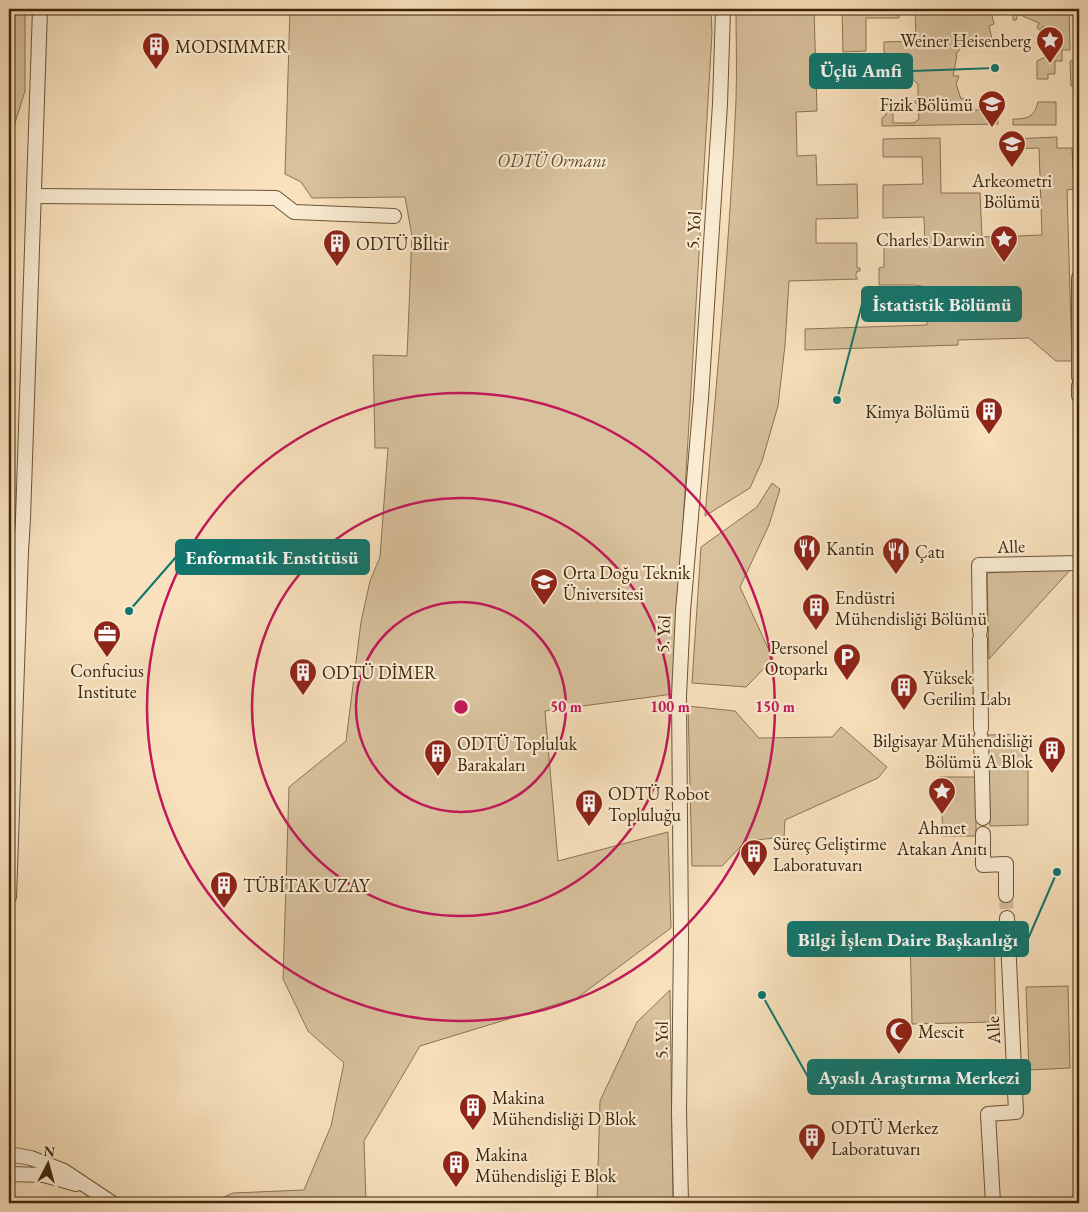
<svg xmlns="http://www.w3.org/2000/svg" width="1088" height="1212" viewBox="0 0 1088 1212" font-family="'EB Garamond',serif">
<rect width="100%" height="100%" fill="#f8e1bc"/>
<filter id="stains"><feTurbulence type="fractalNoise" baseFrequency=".004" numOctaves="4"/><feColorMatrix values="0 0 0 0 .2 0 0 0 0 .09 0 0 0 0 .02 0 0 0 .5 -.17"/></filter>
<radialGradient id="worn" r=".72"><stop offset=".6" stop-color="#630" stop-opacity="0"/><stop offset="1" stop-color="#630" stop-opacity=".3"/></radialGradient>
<!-- green -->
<g fill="#d8c19d" stroke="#8b7352">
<path d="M9 9H25V91L9 142Z"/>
<path d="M290 9H711L712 33 673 694 545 711 558 861 668 832 671 928 577 998 420 1046 364 1141 366 1203H210L233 1193 304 1190 331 1126 344 1063 308 1031 283 979 289 787 346 741 361 622 370 581 380 557 388 448H375L373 355 407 356 412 236 405 197 312 198 301 182 285 174Z"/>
<path d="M736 9H814L817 111 796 112 797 156 816 155 817 185 857 184 858 218 816 219V243H857V268H860V271H857L856 274V277L858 279 789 281 785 345 778 406 762 461 750 488 705 516C717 378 730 239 736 100 737 70 736 39 736 9Z"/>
<path d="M842 9H899V18H866V51L843 52Z"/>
<path d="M915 9H1069L1070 50H1062V61H1055V74H1048V79H1037V61L1052 54 1050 49 1058 44 1043 26 1040 30 1037 28 1039 23 1018 14 1016 20H1013V12H991L994 24 989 26 992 39 977 46 969 37 956 54 957 55 953 76H959L956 84 961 99 963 98 971 108 973 107 975 110H980L985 102 998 108V124L882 126V118L886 115V110H893V123H914L919 119 918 105 914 102 918 98V84L913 80V73L906 66H899L884 52V42L916 41Z"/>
<path d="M1077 60 1078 86H1071L1070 61Z"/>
<path d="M1038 102H1056V125H1013V119C1027 119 1034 118 1038 102Z"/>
<path d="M1057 137V148H1072L1074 189 1067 190 1072 361H1056L1029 338 958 340V345L805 350V329L927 325 926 287 916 285H879V268L884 267V243L925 242 924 217 883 218V185L923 184 922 157H883V139L940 138 941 193H980L982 237 1005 236V241H1018V236L1042 235 1039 148 1011 149V139Z"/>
<path d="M772 483 780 489 769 525 740 587 773 659 746 687 692 683 701 547 757 507Z"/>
<path d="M1071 569 989 659 987 573Z"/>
<path d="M688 706 735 711 759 738 832 737 841 727 887 767 878 778 785 820 784 837 746 841 722 866H692Z"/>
<path d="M1018 734 1028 748V825L990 826 988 735Z"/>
<path d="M940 777H976V836H943Z"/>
<path d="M994 929 996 1022 912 1024 910 931Z"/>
<path d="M1068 986 1070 1068 1029 1070 1026 987Z"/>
<path d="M670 990 673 1203H597L600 1101 637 1022Z"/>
</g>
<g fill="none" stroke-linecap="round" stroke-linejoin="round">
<!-- minor-tunnel -->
<path stroke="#d3bb98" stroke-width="14" stroke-dasharray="14 7" stroke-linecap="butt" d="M1006 895 1007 918"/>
<!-- minor casing -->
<g stroke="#6c5435" stroke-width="16">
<g id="minor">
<path d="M34 196 276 198 294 212 394 216"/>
<path d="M1079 377V278"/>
<path d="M1079 386V396"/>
<path d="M980 631 979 565 1079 563"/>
<path d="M980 639 981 729"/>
<path d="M981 738 983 818"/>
<path d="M983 834V865L1006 864V895"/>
<path d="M9 897 21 551 23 519 40 9"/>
<path d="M9 1154 31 1158 64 1171 112 1203"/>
<path d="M9 1174 44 1175 76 1184"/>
<path d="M681 1203 679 1111 681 937 679 696 683 611 701 398 720 104 723 9"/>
<path d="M993 1203 988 1114 1016 1112 1007 918"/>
</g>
</g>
<!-- minor -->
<use href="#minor" stroke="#faecd3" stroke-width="14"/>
</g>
<!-- distance rings -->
<g fill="none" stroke="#c2185b" stroke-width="2.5">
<circle cx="461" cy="707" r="105"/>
<circle cx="461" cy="707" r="209"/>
<circle cx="461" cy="707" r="314"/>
</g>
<!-- icons -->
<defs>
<g id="sight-pin" transform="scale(1.4375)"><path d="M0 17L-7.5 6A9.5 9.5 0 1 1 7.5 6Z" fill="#8f2418" stroke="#faecd3"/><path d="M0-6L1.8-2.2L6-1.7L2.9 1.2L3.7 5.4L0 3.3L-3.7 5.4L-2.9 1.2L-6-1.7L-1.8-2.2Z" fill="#fff"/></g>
<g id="building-pin" transform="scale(1.4375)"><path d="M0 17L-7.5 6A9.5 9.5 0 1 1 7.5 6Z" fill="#8f2418" stroke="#faecd3"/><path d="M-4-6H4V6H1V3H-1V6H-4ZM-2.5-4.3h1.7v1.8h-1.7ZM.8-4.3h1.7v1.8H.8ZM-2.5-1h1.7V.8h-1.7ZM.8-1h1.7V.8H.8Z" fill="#fff"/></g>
<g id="university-pin" transform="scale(1.4375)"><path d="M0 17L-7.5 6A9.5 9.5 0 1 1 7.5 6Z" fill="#8f2418" stroke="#faecd3"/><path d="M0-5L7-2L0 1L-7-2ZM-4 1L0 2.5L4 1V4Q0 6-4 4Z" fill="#fff"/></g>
<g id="restaurant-pin" transform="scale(1.4375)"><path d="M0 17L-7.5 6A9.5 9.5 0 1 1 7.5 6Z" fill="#8f2418" stroke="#faecd3"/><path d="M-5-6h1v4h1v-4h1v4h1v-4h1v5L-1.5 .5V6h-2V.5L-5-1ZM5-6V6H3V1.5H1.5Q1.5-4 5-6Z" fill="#fff"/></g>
<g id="office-pin" transform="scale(1.4375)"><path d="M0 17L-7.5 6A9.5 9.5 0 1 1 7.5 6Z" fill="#8f2418" stroke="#faecd3"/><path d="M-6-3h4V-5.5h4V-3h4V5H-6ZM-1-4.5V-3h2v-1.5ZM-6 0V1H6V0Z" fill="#fff"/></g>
<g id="parking-pin" transform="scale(1.4375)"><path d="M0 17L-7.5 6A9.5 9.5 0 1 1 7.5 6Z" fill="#8f2418" stroke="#faecd3"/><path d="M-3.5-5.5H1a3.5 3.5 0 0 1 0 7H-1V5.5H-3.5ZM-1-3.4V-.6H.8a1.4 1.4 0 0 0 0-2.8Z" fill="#fff"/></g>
<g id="mosque-pin" transform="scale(1.4375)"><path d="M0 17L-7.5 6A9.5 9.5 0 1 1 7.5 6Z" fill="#8f2418" stroke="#faecd3"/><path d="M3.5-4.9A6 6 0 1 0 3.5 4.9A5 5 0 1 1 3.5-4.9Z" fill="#fff"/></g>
</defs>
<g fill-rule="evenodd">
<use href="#sight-pin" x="1050" y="40"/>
<use href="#building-pin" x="156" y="46"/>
<use href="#university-pin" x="992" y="104"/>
<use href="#university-pin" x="1012" y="144"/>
<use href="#sight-pin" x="1004" y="239"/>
<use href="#building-pin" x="337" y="243"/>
<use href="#building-pin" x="989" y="411"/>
<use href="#restaurant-pin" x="807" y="548"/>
<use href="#restaurant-pin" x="896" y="551"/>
<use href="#university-pin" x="544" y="582"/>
<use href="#building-pin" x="816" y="607"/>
<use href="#office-pin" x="107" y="634"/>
<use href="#parking-pin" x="847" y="657"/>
<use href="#building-pin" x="303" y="672"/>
<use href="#building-pin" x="904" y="687"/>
<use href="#building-pin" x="1052" y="750"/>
<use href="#building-pin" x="438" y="753"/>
<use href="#sight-pin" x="942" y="791"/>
<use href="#building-pin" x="589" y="803"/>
<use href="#building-pin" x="754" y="853"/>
<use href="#building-pin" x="224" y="885"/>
<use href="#mosque-pin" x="899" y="1031"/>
<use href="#building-pin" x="473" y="1107"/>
<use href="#building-pin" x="812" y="1137"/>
<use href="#building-pin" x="456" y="1164"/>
</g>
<g text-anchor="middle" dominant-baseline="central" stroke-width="4.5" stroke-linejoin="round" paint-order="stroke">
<!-- poi labels -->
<g font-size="18" fill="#3e2508" stroke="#faecd3" text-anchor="start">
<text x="1031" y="40" text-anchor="end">Weiner Heisenberg</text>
<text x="175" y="46">MODSIMMER</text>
<text x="973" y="104" text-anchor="end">Fizik Bölümü</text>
<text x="1012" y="180" text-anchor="middle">Arkeometri<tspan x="1012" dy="21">Bölümü</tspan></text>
<text x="985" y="239" text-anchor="end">Charles Darwin</text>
<text x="356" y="243">ODTÜ Bİltir</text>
<text x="970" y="411" text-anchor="end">Kimya Bölümü</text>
<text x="826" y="548">Kantin</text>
<text x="915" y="551">Çatı</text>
<text x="563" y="572">Orta Doğu Teknik<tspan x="563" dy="21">Üniversitesi</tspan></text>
<text x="835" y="597">Endüstri<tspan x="835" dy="21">Mühendisliği Bölümü</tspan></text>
<text x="828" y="647" text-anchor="end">Personel<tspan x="828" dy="21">Otoparkı</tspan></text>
<text x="107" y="670" text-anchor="middle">Confucius<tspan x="107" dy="21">Institute</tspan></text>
<text x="322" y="672">ODTÜ DİMER</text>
<text x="923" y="677">Yüksek<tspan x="923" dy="21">Gerilim Labı</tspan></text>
<text x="1033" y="740" text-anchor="end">Bilgisayar Mühendisliği<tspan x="1033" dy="21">Bölümü A Blok</tspan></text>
<text x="457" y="743">ODTÜ Topluluk<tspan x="457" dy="21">Barakaları</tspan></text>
<text x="608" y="793">ODTÜ Robot<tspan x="608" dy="21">Topluluğu</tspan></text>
<text x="942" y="827" text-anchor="middle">Ahmet<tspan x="942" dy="21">Atakan Anıtı</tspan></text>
<text x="773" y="843">Süreç Geliştirme<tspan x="773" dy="21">Laboratuvarı</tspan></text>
<text x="243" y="885">TÜBİTAK UZAY</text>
<text x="918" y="1031">Mescit</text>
<text x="492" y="1097">Makina<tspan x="492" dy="21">Mühendisliği D Blok</tspan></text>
<text x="831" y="1127">ODTÜ Merkez<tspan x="831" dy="21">Laboratuvarı</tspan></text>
<text x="475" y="1154">Makina<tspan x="475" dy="21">Mühendisliği E Blok</tspan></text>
</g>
<!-- park labels -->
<g font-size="18" font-style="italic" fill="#644c2d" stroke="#faecd3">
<text x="552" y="160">ODTÜ Ormanı</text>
</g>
<!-- street labels -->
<g font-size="18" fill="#3e2508" stroke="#faecd3">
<text transform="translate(693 230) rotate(-86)">5. Yol</text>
<text transform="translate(1011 546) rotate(-2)">Alle</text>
<text transform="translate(663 634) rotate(-87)">5. Yol</text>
<text transform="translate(993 1030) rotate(-93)">Alle</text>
<text transform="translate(661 1040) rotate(-89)">5. Yol</text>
</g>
</g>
<circle cx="461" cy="707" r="8" fill="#c2185b" stroke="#faecd3" stroke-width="2.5"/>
<g font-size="15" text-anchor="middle" font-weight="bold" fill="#c2185b" stroke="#faecd3" stroke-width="4.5" stroke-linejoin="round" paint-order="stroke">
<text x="566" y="712">50 m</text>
<text x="670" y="712">100 m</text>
<text x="775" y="712">150 m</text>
</g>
<!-- callouts -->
<path fill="none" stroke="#0f766e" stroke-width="2" d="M995 68L912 71M837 400L862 304M129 611L176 557M1057 872L1028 939M762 995L808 1077"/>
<g fill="#0f766e" stroke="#faecd3" stroke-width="2">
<circle cx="995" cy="68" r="5"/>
<circle cx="837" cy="400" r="5"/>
<circle cx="129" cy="611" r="5"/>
<circle cx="1057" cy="872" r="5"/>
<circle cx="762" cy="995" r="5"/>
</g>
<g fill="#0f766e" stroke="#0f766e" stroke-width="2">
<rect x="810" y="54" width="102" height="34" rx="5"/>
<rect x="862" y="287" width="159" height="34" rx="5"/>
<rect x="176" y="540" width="193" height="34" rx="5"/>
<rect x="788" y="922" width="240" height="34" rx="5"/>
<rect x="808" y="1060" width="222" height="34" rx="5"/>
</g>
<g font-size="19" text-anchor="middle" font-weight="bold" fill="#fff">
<text x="861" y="77">Üçlü Amfi</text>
<text x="942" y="311">İstatistik Bölümü</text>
<text x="272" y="564">Enformatik Enstitüsü</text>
<text x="908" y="946">Bilgi İşlem Daire Başkanlığı</text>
<text x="919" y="1084">Ayaslı Araştırma Merkezi</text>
</g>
<!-- margin -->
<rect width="1088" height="1212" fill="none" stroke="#f8e1bc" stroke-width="30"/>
<rect x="10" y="10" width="1068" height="1192" fill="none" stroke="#3e2508" stroke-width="2.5"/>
<rect x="15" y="15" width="1058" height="1182" fill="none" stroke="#3e2508"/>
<!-- north arrow -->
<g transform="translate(48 1164) rotate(6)" stroke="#faecd3" stroke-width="4" paint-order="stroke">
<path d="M0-4L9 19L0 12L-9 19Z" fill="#3e2508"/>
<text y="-8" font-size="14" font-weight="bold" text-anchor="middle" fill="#3e2508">N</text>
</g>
<rect width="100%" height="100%" filter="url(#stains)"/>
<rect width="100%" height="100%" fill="url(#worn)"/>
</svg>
